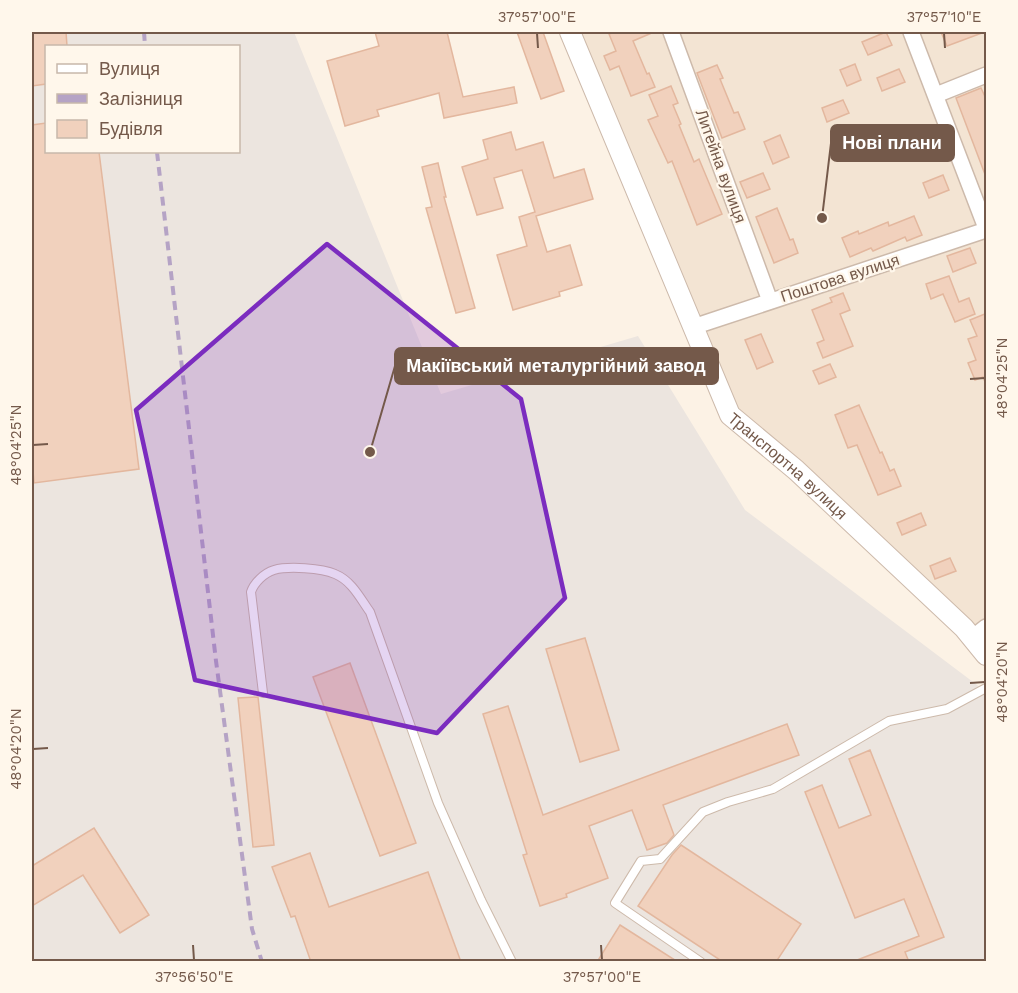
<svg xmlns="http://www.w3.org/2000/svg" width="1018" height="993" viewBox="0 0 1018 993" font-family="'Work Sans',sans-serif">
<rect width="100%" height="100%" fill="#fcf2e5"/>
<!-- residential -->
<path fill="#f3e4d3" d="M579 32H986V640L972 622 735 405Z"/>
<!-- industrial -->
<path fill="#ece5df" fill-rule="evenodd" d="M32 32H294L441 394 638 336 745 510 981 688 986 694V961H32ZM46 46H238V152H46Z"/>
<!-- building -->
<g fill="#f1d1bd" stroke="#e3b79e" stroke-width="1.5">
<path d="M32 32H66L67 46H46V84L32 86Z"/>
<path d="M375 32H447L463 97 514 87 517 103 444 118 439 93 377 110 379 116 345 126 327 61 379 46Z"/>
<path d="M517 32H543L564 91 541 99Z"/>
<path d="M615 32H654L633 41 647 74 649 73 655 87 631 96 619 66 610 70 604 56 616 51 609 34Z"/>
<path d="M886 32 892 45 868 55 862 42Z"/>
<path d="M941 32H982V33L947 46Z"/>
<path d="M855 64 861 80 847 86 840 70Z"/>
<path d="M717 65 723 78 720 79 734 113 738 112 745 129 722 138 697 73Z"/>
<path d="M899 69 905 82 882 91 877 78Z"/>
<path d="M671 86 678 103 673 105 681 124 679 125 694 162 699 159 722 214 697 225 672 161 668 163 648 120 658 116 649 95Z"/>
<path d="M981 88 987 101 986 177 956 98Z"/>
<path d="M843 100 849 113 827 122 822 108Z"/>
<path d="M46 123V152H99L139 469 34 483 32 459V125Z"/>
<path d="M511 132 516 150 543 142 554 178 584 169 593 199 536 216 547 252 570 245 582 285 559 292 560 296 513 310 497 255 527 246 519 217 535 212 522 170 494 178 503 208 477 215 462 167 488 159 483 140Z"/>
<path d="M780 135 789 157 773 164 764 142Z"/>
<path d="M438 163 446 197H444L475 308 456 313 426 208 432 207 422 167Z"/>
<path d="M763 173 770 189 747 198 740 182Z"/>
<path d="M943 175 949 190 929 198 923 183Z"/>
<path d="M777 208 790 240 793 239 798 253 774 263 756 217Z"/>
<path d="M914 216 922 235 907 241 905 237 873 251 871 248 850 257 842 238 858 231 859 234 888 222 889 226Z"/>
<path d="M970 248 976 263 953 272 947 256Z"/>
<path d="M949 276 959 302 969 298 975 314 955 322 943 294 931 299 926 284Z"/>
<path d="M843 293 850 310 840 314 853 346 823 358 817 343 824 340 812 310 832 302 830 298Z"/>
<path d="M987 313V384H986L983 377 975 380 968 363 976 360 968 339 977 336 970 320Z"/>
<path d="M761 334 773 362 757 369 745 340Z"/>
<path d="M830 364 836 377 819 384 813 371Z"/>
<path d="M859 405 880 453 882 452 890 471 894 469 901 486 878 495 857 445 848 448 835 415Z"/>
<path d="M921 513 926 525 902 535 897 523Z"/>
<path d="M950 558 956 571 935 579 930 566Z"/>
<path d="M585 638 619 750 580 762 546 649Z"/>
<path d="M350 663 416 843 380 856 313 677Z"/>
<path d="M258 697 274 845 253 847 238 698Z"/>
<path d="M508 706 543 815 787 724 799 755 663 805 674 835 667 843 647 850 632 810 589 826 608 878 566 894 567 897 540 906 523 855 527 854 483 714Z"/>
<path d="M870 750 944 937 905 952 909 962H852L919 936 904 899 855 918 805 792 822 785 839 828 871 815 849 759Z"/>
<path d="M94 828 149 915 120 933 83 875 32 906V866Z"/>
<path d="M681 845 801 924 776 962H723L638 906 672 855Z"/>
<path d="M310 853 329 907 428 872 461 962H311L295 916 291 917 272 867Z"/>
<path d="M620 925 678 962H597Z"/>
</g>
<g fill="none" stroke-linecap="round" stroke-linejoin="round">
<!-- service casing -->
<g stroke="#cdbaab" stroke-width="10">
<g id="service">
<path d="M263 693 251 592C254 583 264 573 274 570 288 566 322 568 335 574 352 581 360 598 370 612L438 803 481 900 512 962"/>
<path d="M701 962 615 903 641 861 660 859 703 812 728 802 773 789 889 721 947 709 986 688"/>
</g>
</g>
<!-- minor casing -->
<g stroke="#cdbaab" stroke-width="18">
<g id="minor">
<path d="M671 32 770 301"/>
<path d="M911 32 986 228"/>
<path d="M936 95 986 75"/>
<path d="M693 327 986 230"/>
<path d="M972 638 986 627"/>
</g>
</g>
<!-- tertiary casing -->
<g stroke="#cdbaab" stroke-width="22">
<g id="tertiary">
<path id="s1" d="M570 32 730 415 796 470 964 628 986 655"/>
</g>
</g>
<!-- service -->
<use href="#service" stroke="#fff" stroke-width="8"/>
<!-- minor -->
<use href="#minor" stroke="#fff" stroke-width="15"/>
<!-- tertiary -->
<use href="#tertiary" stroke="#fff" stroke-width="20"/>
<!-- rail -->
<g stroke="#b5a3c5" stroke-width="4" stroke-dasharray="9 6" stroke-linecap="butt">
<path d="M144 32 145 46"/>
<path d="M157 152 216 661 252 929 262 962"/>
</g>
</g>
<!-- marked area -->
<path fill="#7b2cbf" fill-opacity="0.2" stroke="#7b2cbf" stroke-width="4.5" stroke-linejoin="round" d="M327 244 521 399 565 598 437 733 195 680 136 410Z"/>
<!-- ticks -->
<path fill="none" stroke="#74594a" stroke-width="2" d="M537 33 538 48M944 33 945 48M970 379 985 378M33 445 48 444M970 683 985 682M33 749 48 748M193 945 194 960M601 945 602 960"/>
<g text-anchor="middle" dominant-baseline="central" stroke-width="4.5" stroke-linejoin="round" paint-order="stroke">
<!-- street labels -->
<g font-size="16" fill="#74594a" stroke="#fff7eb">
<text transform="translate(721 166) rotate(70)">Литейна вулиця</text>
<text transform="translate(840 278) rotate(-18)">Поштова вулиця</text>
<text stroke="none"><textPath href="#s1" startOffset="492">Транспортна вулиця</textPath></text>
</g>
</g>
<!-- callouts -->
<path fill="none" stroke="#74594a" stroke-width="2" d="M822 218L831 143M370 452L395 366"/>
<g fill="#74594a" stroke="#fff7eb" stroke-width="2">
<circle cx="822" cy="218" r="6"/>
<circle cx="370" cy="452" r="6"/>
</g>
<g fill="#74594a" stroke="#74594a" stroke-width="2">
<rect x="831" y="125" width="123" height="36" rx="6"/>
<rect x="395" y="348" width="323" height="36" rx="6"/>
</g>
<g font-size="18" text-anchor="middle" font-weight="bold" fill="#fff">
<text x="892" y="149">Нові плани</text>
<text x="556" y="372">Макіївський металургійний завод</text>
</g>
<!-- border -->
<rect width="1018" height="993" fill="none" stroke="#fff7eb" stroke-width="66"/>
<!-- legend -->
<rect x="45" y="45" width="195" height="108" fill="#fff7eb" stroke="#c7b8ab" stroke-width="1.5"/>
<rect x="57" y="64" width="30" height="9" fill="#ffffff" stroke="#c7b8ab" stroke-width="1.5"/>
<text x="99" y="75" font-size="18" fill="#74594a">Вулиця</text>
<rect x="57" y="94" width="30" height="9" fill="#b5a3c5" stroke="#c7b8ab" stroke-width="1.5"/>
<text x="99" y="105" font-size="18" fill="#74594a">Залізниця</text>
<rect x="57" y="120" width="30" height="18" fill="#f1d1bd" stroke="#c7b8ab" stroke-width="1.5"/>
<text x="99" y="135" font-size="18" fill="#74594a">Будівля</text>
<rect x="33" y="33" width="952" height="927" fill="none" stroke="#74594a" stroke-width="2"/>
<g font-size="15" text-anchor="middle" fill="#74594a">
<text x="537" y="22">37°57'00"E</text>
<text x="944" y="22">37°57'10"E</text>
<text transform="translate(1002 378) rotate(-90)" y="5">48°04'25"N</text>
<text transform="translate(16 445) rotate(-90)" y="5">48°04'25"N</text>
<text transform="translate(1002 682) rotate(-90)" y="5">48°04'20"N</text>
<text transform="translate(16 749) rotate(-90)" y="5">48°04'20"N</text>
<text x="194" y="982">37°56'50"E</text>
<text x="602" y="982">37°57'00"E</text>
</g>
</svg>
